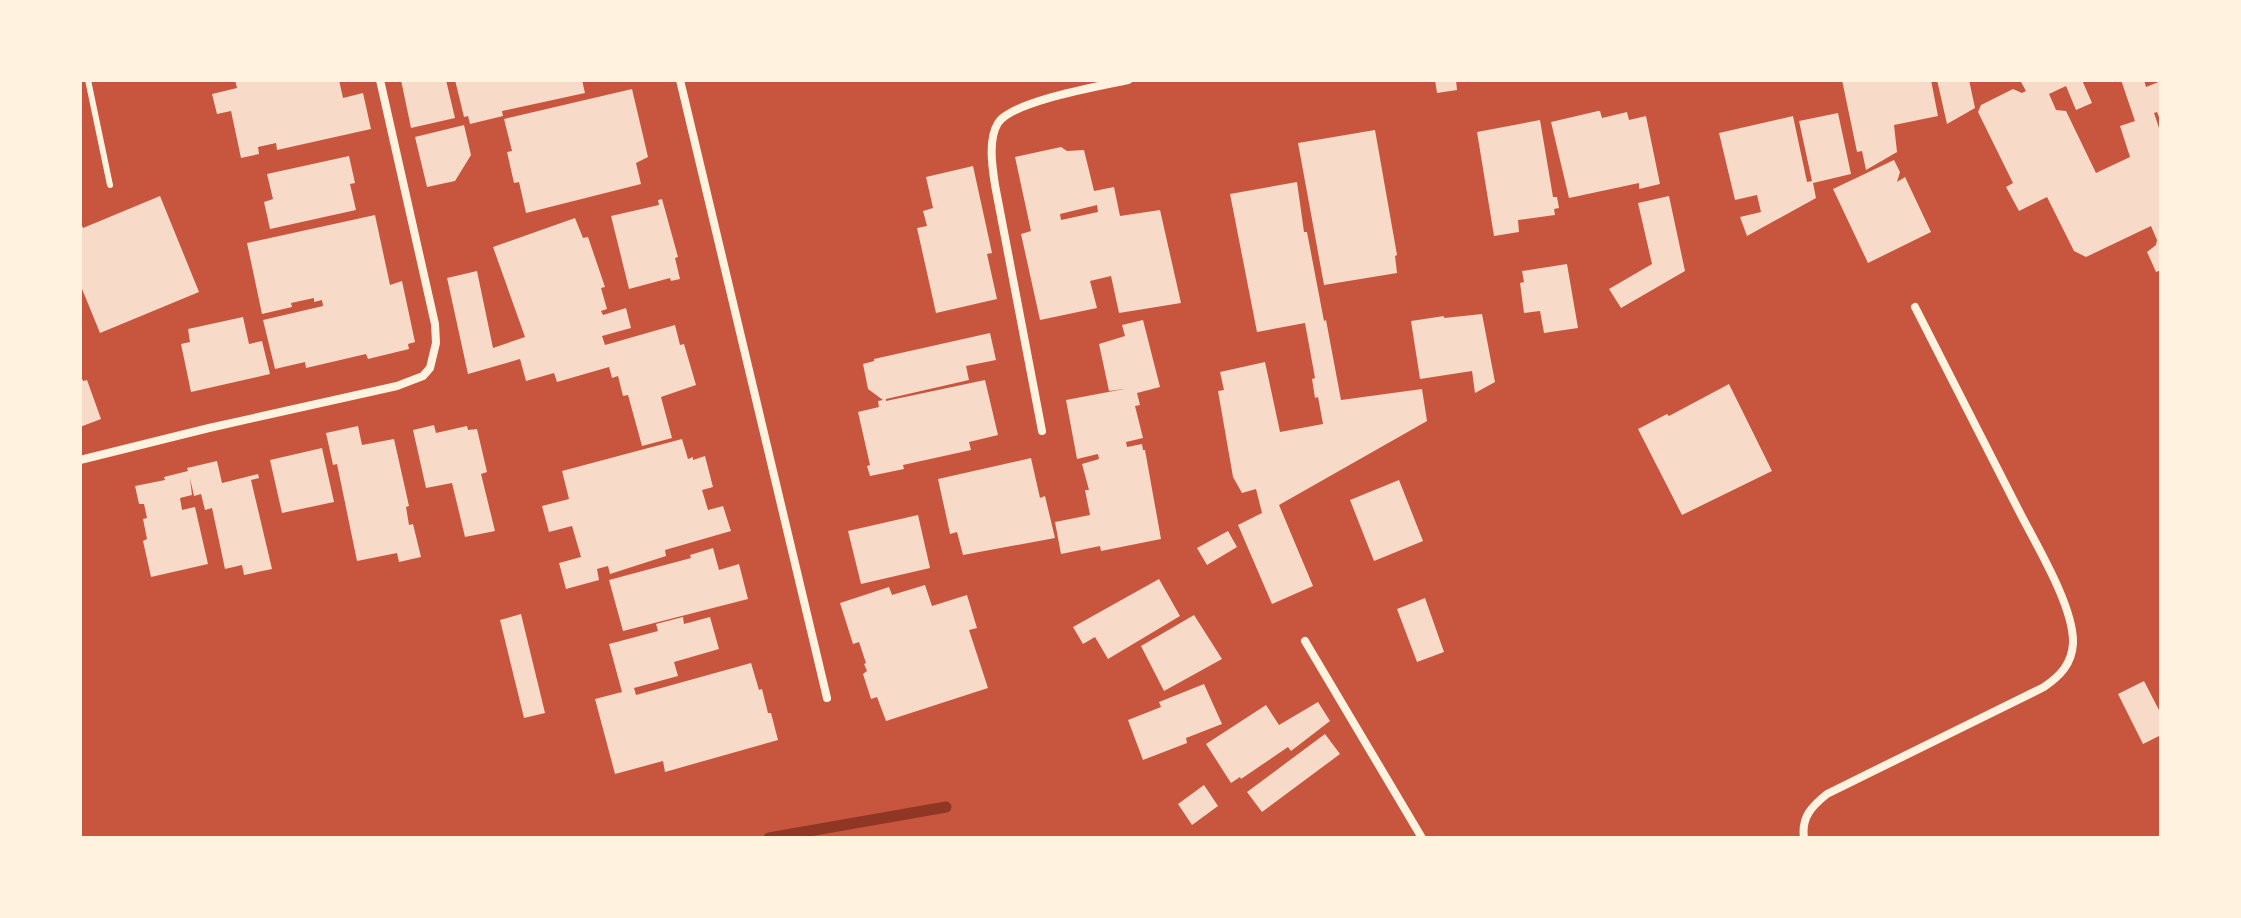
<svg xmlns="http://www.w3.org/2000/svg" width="2241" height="918" viewBox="0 0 2241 918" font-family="'Noto Sans',sans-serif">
<rect width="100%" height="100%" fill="#c8553d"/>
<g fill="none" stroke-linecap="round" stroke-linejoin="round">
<!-- stream -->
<path stroke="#8f3625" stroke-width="11" d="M769 838 946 807"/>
</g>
<!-- building -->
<g fill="#f7dbc8" fill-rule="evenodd">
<path d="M235 80H339L343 98 363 93 371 129 277 150 276 143 258 147 259 154 241 158 231 111 217 114 212 94 237 88Z"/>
<path d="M401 80H446L455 118 411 128Z"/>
<path d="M455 80H582L585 93 502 111 503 116 470 124 468 116 464 117Z"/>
<path d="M1435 80H1456L1457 90 1437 93Z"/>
<path d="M1842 80H1931L1938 116 1894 125 1897 152 1866 170 1862 151 1857 152Z"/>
<path d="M1937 80H1969L1975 108 1947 124Z"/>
<path d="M2025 80H2082L2092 103 2076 110 2066 86 2049 94 2056 110 2066 111 2096 173 2130 157 2120 126 2135 121 2121 80H2144L2146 87 2161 81V122L2157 112 2154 113 2161 134V270L2156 272 2147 252 2156 245 2157 240 2151 226 2086 257 2074 251 2047 197 2019 211 2006 187 2013 183 1978 112 1981 105 2013 89 2022 93 2026 91 2021 82Z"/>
<path d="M632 89 648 157 636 163 641 184 526 213 519 182 514 183 507 152 512 151 504 119Z"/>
<path d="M1598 111H1600L1602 118 1627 112 1629 120 1646 116 1660 184 1639 189V183L1569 198 1551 122Z"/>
<path d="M1838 113 1851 174 1813 183 1816 198 1747 236 1740 217 1761 212 1757 195 1735 200 1719 133 1793 116 1807 182 1812 181 1799 121Z"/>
<path d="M1540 120 1553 197H1557L1559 208 1554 209 1555 215 1518 220 1519 232 1494 236 1477 132Z"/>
<path d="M464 125 471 155 455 181 427 187 415 137Z"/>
<path d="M1375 130 1397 255 1395 256 1397 273 1324 285 1298 143Z"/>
<path d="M1061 147 1067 151 1084 150 1094 191 1114 187 1120 216 1160 210 1181 303 1119 313 1111 276 1090 281 1097 308 1040 320 1021 234 1031 231 1015 157ZM1097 205 1098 212 1061 220 1060 214Z"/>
<path d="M349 156 355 183 350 184 356 210 270 229 264 202 273 199 267 174Z"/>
<path d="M1894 160 1900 172 1897 182 1905 177 1931 232 1868 263 1833 189Z"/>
<path d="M973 166 992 253 987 254 997 299 936 313 917 228 927 226 923 211 933 208 926 177Z"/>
<path d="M1297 182 1304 232H1307L1324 321 1326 320 1341 400 1422 389 1427 421 1279 505 1313 586 1272 604 1238 525 1262 513 1256 489 1242 493 1233 477 1218 391 1224 390 1220 372 1265 362 1280 432 1323 424 1318 397 1315 398 1312 379 1315 378 1305 323 1257 332 1230 194Z"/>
<path d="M160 196 199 292 100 333 80 284V221L83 228Z"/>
<path d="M1669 196 1685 271 1621 308 1609 289 1652 264 1638 203Z"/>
<path d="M662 199 678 257 675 258 680 279 671 281 670 278 629 289 611 216 659 205 658 200Z"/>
<path d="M375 215 390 285 402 281 415 342 408 344 409 349 368 359 366 354 306 368 305 362 275 369 263 320 323 306 322 300 314 302V298L291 303 292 307 262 314 247 243Z"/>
<path d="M575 218 583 238 588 237 605 287 601 288 607 309 601 311 603 315 626 308 631 328 602 336 605 345 675 325 680 345 684 344 696 385 661 397 672 438 642 446 628 395 623 396 618 376 612 378 609 367 557 382 554 373 526 381 520 359 468 374 447 278 477 271 493 348 525 337 493 247Z"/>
<path d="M1567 264 1578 328 1544 333 1540 311 1524 313 1520 283 1524 282 1522 271Z"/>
<path d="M1482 314 1495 382 1475 393 1472 371 1420 379 1411 321 1444 316V318Z"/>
<path d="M243 317 249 344 262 341 270 374 191 392 181 344 190 342 188 329Z"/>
<path d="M1143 320 1160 387 1137 393 1140 405 1135 406 1143 438 1126 442 1127 447 1142 444 1143 450H1145L1161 539 1101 551 1100 546 1061 554 1055 522 1090 515 1085 490H1089L1082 464 1099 459 1098 454 1077 459 1066 400 1124 389 1109 391 1099 344 1125 336 1122 325Z"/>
<path d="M990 333 996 360 966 366 969 380 886 399V401L985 380 998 435 969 442 971 450 903 465 904 469 870 476 867 466 870 465 858 412 879 407 878 401 883 400 868 389 863 364 874 361V359Z"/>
<path d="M80 374 83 381 87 380 101 419 80 427Z"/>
<path d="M1729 384 1772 471 1682 515 1638 429 1667 414 1669 416Z"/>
<path d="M434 425 436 433 467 426 468 430 477 429 487 472 481 474 495 531 465 537 452 483 426 488 413 430Z"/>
<path d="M358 426 362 445 394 439 409 506 406 507 409 525 413 524 421 557 399 562 397 553 357 561 337 464 333 465 326 433Z"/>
<path d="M682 439 688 459 693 457V460L705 456 713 487 702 490 708 510 723 506 731 531 665 550 666 556 610 574 608 566 597 569 599 580 566 589 559 563 581 557 572 526 549 532 542 506 569 499 562 471Z"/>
<path d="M322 448 334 502 282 513 270 460Z"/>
<path d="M1031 458 1040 498 1045 496 1055 538 963 555 957 532 950 534 938 479Z"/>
<path d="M217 461 222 483 258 474 259 478 251 480 272 569 244 575 242 565 225 569 212 508 205 510 201 494 194 496 190 478 192 495 180 498 182 510 195 507 208 564 151 577 143 541 147 539 143 519 147 518 144 504H139L135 486 165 480 164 477 188 471 187 468Z"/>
<path d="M1399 480 1423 541 1374 561 1350 500Z"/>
<path d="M918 515 930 568 861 584 848 531Z"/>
<path d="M1228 531 1237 547 1207 565 1197 548Z"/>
<path d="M713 548 719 570 739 564 748 599 623 631 609 580 691 558 690 555Z"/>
<path d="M1159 579 1180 616 1108 659 1095 637 1083 644 1073 627Z"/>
<path d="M925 585 932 606 967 595 977 628 969 630 988 688 886 721 877 697 871 699 863 674 867 671 864 664 866 663 859 642 853 644 840 603 889 587 892 595Z"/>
<path d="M1425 598 1444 652 1417 662 1397 609Z"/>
<path d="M521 614 545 713 524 718 500 620Z"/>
<path d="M1194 615 1222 659 1164 691 1141 646Z"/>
<path d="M683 617 684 624 710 617 719 649 674 662 678 676 634 688 636 695 751 663 759 690 762 689 768 713H771L778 740 665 772 663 761 615 774 595 699 622 692 609 644 658 631 656 624Z"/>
<path d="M2144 681 2161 714V735L2143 744 2118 694Z"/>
<path d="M1204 684 1222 724 1186 738 1187 743 1143 760 1128 720 1161 707 1159 702Z"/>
<path d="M1318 702 1330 721 1291 751 1288 747 1241 779 1240 777 1231 783 1206 744 1266 705 1279 725Z"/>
<path d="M1325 734 1340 754 1262 812 1247 792Z"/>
<path d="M1204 785 1218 806 1192 825 1178 804Z"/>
</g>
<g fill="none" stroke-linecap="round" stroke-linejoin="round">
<!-- service -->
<path stroke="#fff3e0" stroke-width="6" d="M88 80 110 185"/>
<!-- minor -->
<g stroke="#fff3e0" stroke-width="8">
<path d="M680 80 827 698"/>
<path d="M1042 431 995 185C992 166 988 139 998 123 1012 101 1101 86 1128 80"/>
<path d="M80 460 209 428 397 386 423 376 430 368 436 343 435 324 380 80"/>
<path d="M1305 641 1422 838"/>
<path d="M1804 838C1801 817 1812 806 1827 794L2044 687C2060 676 2072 664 2073 643 2074 606 2035 543 2018 509 1984 441 1949 374 1915 307"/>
</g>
</g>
<!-- border -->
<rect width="2241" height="918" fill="none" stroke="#fff3e0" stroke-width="164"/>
</svg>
